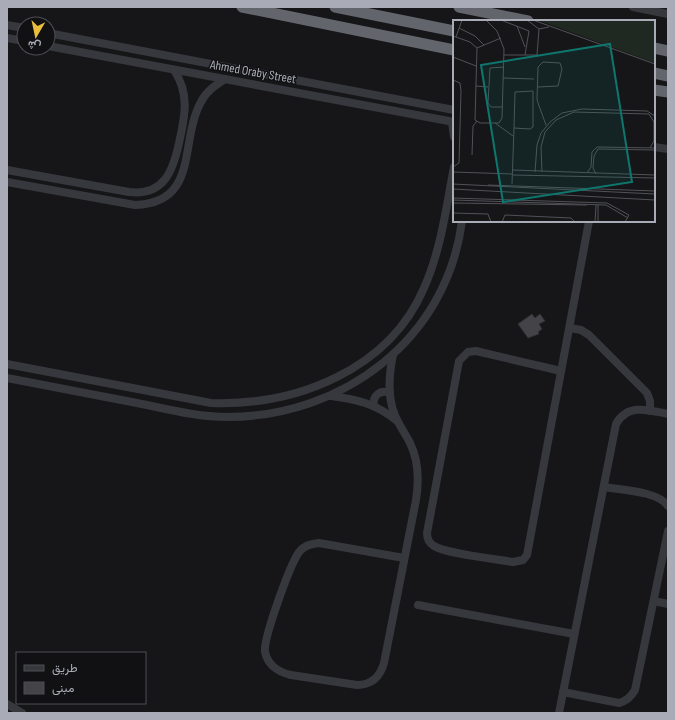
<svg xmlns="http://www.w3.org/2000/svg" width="675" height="720" viewBox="0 0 675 720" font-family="'Sofia Sans Condensed',Vazirmatn,sans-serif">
<rect width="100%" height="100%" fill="#161618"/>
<!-- building -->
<path fill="#434348" stroke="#303034" d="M532 314 535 318 540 314 545 321 539 324 542 329 538 332 539 334 528 338 518 324Z"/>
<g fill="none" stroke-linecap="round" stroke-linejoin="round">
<!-- minor -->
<g stroke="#37383d" stroke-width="8">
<path d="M633 7 668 14"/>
<path d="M7 25 24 28"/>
<path d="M48 33 454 110"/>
<path d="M7 38 24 41"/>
<path d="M48 46 454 122"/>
<path d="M452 122 454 137"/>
<path d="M654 147 668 149"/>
<path d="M7 170 129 192C164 196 173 171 179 143 185 116 190 94 174 70"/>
<path d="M7 182 135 205C200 203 179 141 201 102 206 91 216 85 225 79"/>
<path d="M570 328 581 330 589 335 647 393 650 401V411"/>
<path d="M393 355C389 374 387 394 394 413 398 424 405 433 410 443 419 461 419 481 416 500L384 663C380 677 371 685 357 685L291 675C278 672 268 666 265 652 263 639 291 561 300 551 305 545 312 544 319 543L404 558"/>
<path d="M7 364 211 403C296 406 389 370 424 288 441 250 446 208 454 167"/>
<path d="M561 371 476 351 468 352 459 361 427 533C427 538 429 543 434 546 447 554 496 559 513 562L523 560 527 555 589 221"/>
<path d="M7 378C50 386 94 395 137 403 167 409 197 417 227 417 343 417 447 339 462 221"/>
<path d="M331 396C356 399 377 404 397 421"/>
<path d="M374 406C372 396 380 389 390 393"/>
<path d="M604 487C621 490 658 491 668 506"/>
<path d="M654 601 668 604"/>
<path d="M418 605 574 634"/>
<path d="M563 692 619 703C627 701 631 697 635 690L668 531"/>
<path d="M7 704 22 713"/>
<path d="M559 713 616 424C628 403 648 410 668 414"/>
</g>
<!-- highway -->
<g stroke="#63656d" stroke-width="11">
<path d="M242 7 454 50"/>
<path d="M335 7 454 31"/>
<path d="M459 7 528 21"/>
<path d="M654 48 668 51"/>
<path d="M654 73 668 76"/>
<path d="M654 90 668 92"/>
</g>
</g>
<g text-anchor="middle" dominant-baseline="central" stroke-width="3" stroke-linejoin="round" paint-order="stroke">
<!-- street labels -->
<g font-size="13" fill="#a9acb7" stroke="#111113">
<text transform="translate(253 72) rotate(10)">Ahmed Oraby Street</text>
</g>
</g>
<!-- overview -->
<g transform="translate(453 20)">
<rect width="202" height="202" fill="#161618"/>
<path d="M85 0H202V43Z" fill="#202822"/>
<path fill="none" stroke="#515258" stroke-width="1" d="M48 0 76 11 72 35M74 0 86 9M80 0 202 44M64 6 72 27M6 8 22 16 31 25M0 16 17 22 24 28 22 100 27 103H46L49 98 51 29 44 11 33 0M3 17 9 0M24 28 48 18M51 35H84L86 9 96 7M0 37 23 46M50 58 81 59M0 60 7 63 8 71 6 143 0 147M23 66 35 67M85 67 105 66 109 49 107 43 90 42 85 47 84 79 85 83 93 105M49 87H38L35 83 37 48 51 47M42 103 60 116M19 135 20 106 24 101M60 150 202 155M0 152 60 154M82 152 84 125 88 113 97 102 109 93 129 89 194 91 202 96M89 152 88 127 92 112 103 100 121 92 196 94 201 102V121L197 128M134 153 138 147 139 132 144 127 202 128M143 154 140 148 141 136 145 129 202 130M60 155 202 158M0 164 202 174M59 164 61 108 77 109 80 107V71L62 72 61 108M35 165 202 171M0 169 202 180M0 178 154 183 176 195 172 202M0 180 153 185 175 198M0 183 134 185M145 185V202M0 193 35 194 38 202M49 202 52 195 118 198 122 202M142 202 143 185"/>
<path fill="#0f766e" fill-opacity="0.15" stroke="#0f766e" stroke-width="2" d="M157 24 179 162 50 182 28 45Z"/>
<rect width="202" height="202" fill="none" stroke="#a9acb7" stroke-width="2"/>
</g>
<!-- border -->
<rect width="675" height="720" fill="none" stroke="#a9acb7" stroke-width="16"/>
<!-- legend -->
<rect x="16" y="652" width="130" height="52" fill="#111113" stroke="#4e4f55"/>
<rect x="24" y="665" width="20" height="6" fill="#37383d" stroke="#4e4f55"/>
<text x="52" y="672" font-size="12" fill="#a9acb7">طريق</text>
<rect x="24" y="682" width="20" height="12" fill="#434348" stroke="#4e4f55"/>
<text x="52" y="692" font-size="12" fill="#a9acb7">مبنى</text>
<!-- north arrow -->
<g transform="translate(36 36) rotate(189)"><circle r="19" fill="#111113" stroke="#4e4f55"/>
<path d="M0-3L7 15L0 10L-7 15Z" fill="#eabe3c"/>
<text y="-6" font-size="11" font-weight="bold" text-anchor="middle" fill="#a9acb7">ش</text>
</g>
</svg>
